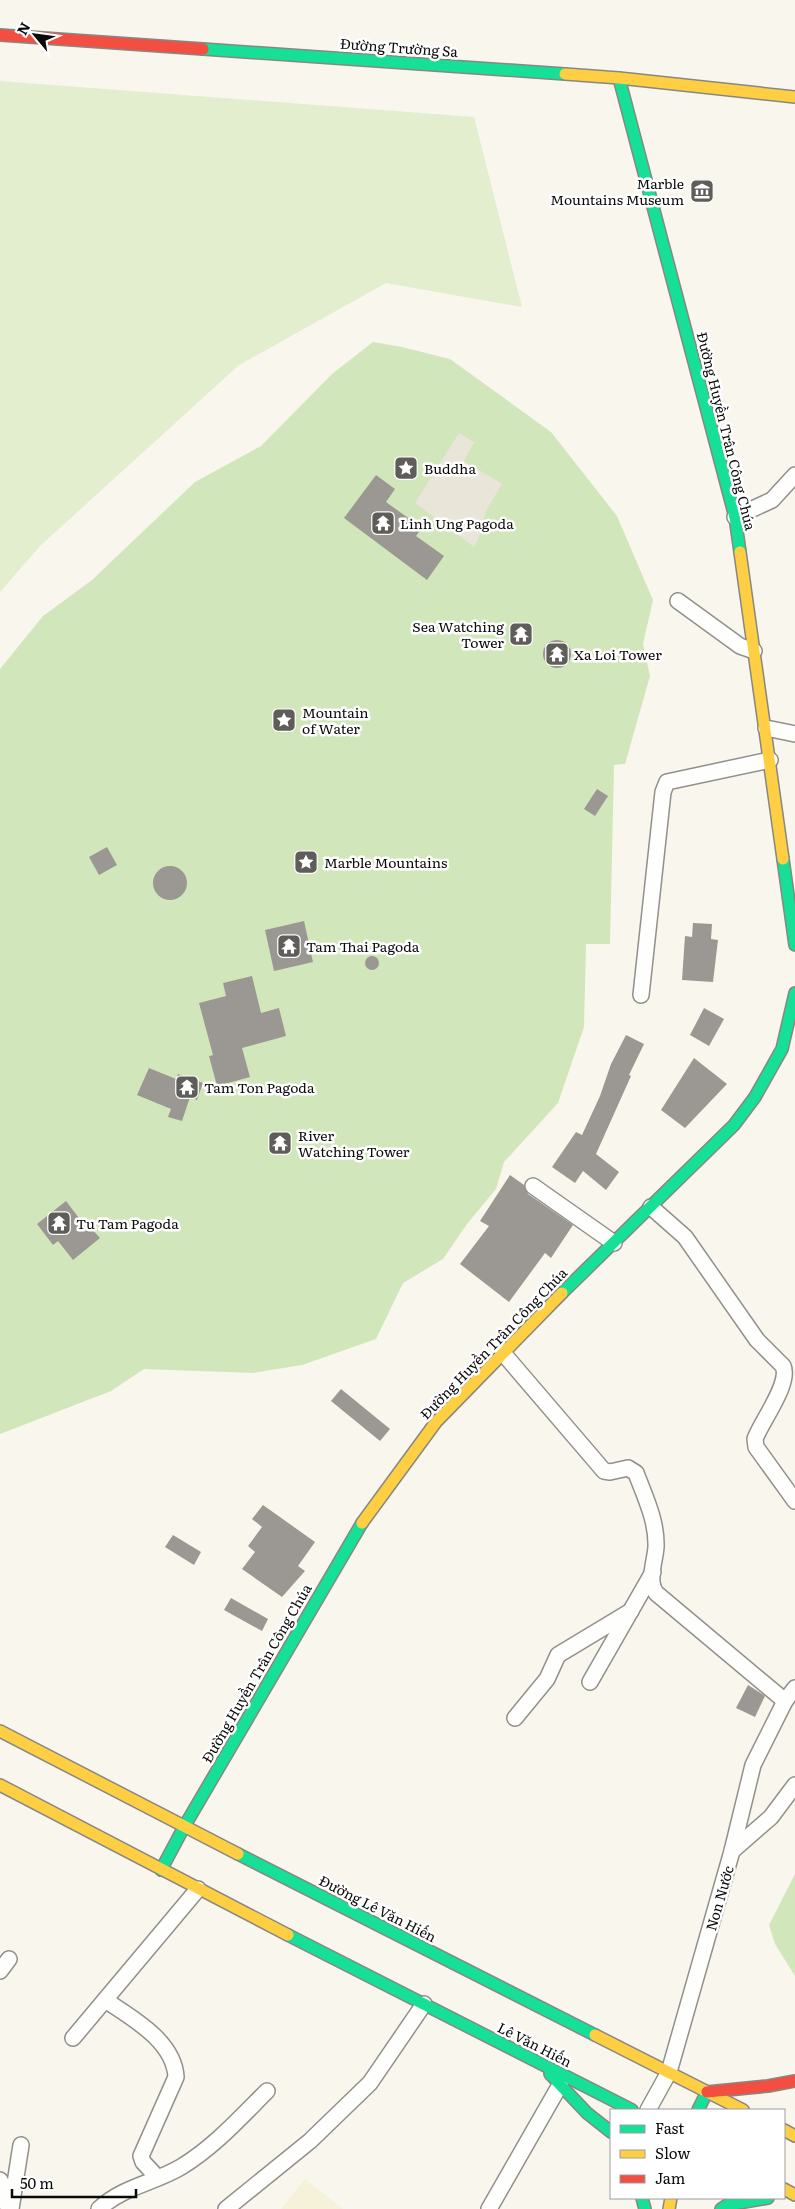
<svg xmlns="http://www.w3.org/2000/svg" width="795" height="2209" viewBox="0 0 795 2209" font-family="Literata,serif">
<rect width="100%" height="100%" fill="#f9f6ed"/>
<!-- farmland -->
<path fill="#f6f2d9" d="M305 2179 343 2209H281Z"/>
<!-- green -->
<path fill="#e2eecd" d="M0 81 474 117 522 307 386 283 239 365 40 546 0 592Z"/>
<!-- forest -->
<g fill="#d2e6bb">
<path d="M373 342 402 347 450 359 551 432 617 516 653 600 643 644 650 676 625 764 614 765 610 944H586L584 1027 558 1103 504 1162 496 1189 467 1224 443 1259 403 1283 376 1339 302 1365 253 1373 144 1369 111 1391 0 1434V669L43 616 92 580 195 482 261 446 332 374Z"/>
<path d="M795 1874V1976L775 1944 769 1925Z"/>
</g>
<!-- plaza -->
<path fill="#e9e5d8" d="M459 433 474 442 464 461 502 484 486 511 478 540 474 547 415 503Z"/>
<!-- building -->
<g fill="#9b9893">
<path d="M376 475 395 489 386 502 422 528 416 536 444 556 427 580 344 518Z"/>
<circle cx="557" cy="654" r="14"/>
<path d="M597 789 608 796 595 816 584 809Z"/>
<path d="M107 847 117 865 99 875 89 857Z"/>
<circle cx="170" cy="883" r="17"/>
<path d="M304 921 313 962 274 971 265 930Z"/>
<path d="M693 923 712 924 711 939 718 940 713 982 682 980 685 936 692 937Z"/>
<circle cx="372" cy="963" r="7"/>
<path d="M252 976 261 1013 279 1008 286 1036 242 1048 250 1077 217 1086 209 1056 213 1055 199 1003 226 996 223 983Z"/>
<path d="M704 1008 724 1019 709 1046 690 1035Z"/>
<path d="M626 1035 644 1044 629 1075 631 1076 596 1154 619 1172 606 1190 583 1171 575 1183 552 1167 576 1132 582 1135 600 1096 611 1064Z"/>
<path d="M694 1058 727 1084 685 1128 661 1110Z"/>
<path d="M149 1068 176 1079 178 1074 203 1083 197 1100 190 1097 182 1121 168 1117 171 1109 137 1095Z"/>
<path d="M510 1175 524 1185 528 1194 573 1225 551 1258 545 1253 509 1302 460 1264 489 1226 480 1221Z"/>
<path d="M66 1201 88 1230 91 1228 100 1238 73 1260 58 1241 53 1245 37 1224Z"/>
<path d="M341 1389 390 1429 380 1441 331 1401Z"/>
<path d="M263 1505 315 1542 298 1566 305 1571 282 1597 242 1569 255 1552 248 1546 262 1527 252 1519Z"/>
<path d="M173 1535 201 1552 194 1565 165 1547Z"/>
<path d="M231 1598 268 1619 262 1631 224 1610Z"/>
<path d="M748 1685 765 1696 755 1717 736 1708Z"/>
</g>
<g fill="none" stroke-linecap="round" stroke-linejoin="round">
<!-- street casing -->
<g stroke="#92908c" stroke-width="18">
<g id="street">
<path d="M735 517 772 500 795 475"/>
<path d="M678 601 740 646 754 651"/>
<path d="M766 728 795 734"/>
<path d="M641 995 663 792 667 782 770 760"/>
<path d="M533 1186 614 1243"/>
<path d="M651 1207 685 1237 757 1340 783 1366C791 1383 761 1422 755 1439L756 1447 795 1501"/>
<path d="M503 1353 604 1471 610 1472 628 1468 636 1473C645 1497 657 1521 656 1547 655 1562 647 1580 656 1593L785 1701"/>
<path d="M590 1682 653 1572"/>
<path d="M515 1718 547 1679 558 1655 631 1611"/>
<path d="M732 1851 771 1817 795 1785"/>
<path d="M0 1971 9 1959"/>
<path d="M105 2000C132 2018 174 2041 176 2077L141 2156 143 2162 157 2177"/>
<path d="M73 2038 198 1889"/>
<path d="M648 2110 669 2072 732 1851 753 1765 785 1701 795 1688"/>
<path d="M0 2180 5 2190 7 2205"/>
<path d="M11 2209 21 2145"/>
<path d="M99 2209C122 2187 154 2183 181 2167 214 2147 240 2118 267 2091"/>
<path d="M226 2209 310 2141 370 2083 424 2004"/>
<path d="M489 2209 560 2085"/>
</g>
</g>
<!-- fast casing -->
<g stroke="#888783" stroke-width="14">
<g id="fast">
<path d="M203 49 565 74"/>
<path d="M619 78 735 517 740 552"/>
<path d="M783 859 795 945"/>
<path d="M562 1293 734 1125 755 1097 782 1049 795 993"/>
<path d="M238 1854 595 2035"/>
<path d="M161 1870 184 1827 362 1523"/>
<path d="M288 1935 632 2110"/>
<path d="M550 2074 587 2113 611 2132"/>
<path d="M698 2110 707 2092"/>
<path d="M642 2198 645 2209"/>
<path d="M721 2209 727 2205 768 2198"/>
</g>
</g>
<!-- slow casing -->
<g stroke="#888783" stroke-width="14">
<g id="slow">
<path d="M565 74 619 78 795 97"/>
<path d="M740 552 783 859"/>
<path d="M362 1523 436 1422 562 1293"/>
<path d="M0 1731 238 1854"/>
<path d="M0 1785 288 1935"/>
<path d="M595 2035 743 2110"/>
<path d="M784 2130 795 2136"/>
<path d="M784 2189 795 2195"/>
<path d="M669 2209 671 2198"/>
</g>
</g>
<!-- jam casing -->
<g stroke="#888783" stroke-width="14">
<g id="jam">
<path d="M0 35 203 49"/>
<path d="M707 2092 768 2086 795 2081"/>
</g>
</g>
<!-- street -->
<use href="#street" stroke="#fefefc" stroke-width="15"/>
<!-- fast -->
<use href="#fast" stroke="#16e098" stroke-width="11"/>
<!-- slow -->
<use href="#slow" stroke="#ffcf43" stroke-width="11"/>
<!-- jam -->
<use href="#jam" stroke="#f24e42" stroke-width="11"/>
</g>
<!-- icons -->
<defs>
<g id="museum-square" transform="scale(1.25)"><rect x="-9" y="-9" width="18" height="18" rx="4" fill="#5e5d59" stroke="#fff"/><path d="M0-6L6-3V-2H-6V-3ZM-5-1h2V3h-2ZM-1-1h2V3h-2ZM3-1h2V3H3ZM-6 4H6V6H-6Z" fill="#fff"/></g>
<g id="sight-square" transform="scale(1.25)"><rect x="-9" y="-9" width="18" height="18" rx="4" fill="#5e5d59" stroke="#fff"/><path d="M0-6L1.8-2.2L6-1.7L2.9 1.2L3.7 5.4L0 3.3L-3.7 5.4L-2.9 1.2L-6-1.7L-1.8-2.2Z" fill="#fff"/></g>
<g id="temple-square" transform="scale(1.25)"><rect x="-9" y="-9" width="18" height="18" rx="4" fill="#5e5d59" stroke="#fff"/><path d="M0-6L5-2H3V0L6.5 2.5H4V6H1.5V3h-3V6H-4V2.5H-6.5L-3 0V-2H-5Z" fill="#fff"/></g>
</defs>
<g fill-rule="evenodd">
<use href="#museum-square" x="702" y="191"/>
<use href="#sight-square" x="406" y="468"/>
<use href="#temple-square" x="383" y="523"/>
<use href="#temple-square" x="521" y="634"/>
<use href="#temple-square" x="557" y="654"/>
<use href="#sight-square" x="284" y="720"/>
<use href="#sight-square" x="306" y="862"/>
<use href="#temple-square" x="289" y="946"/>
<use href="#temple-square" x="187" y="1087"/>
<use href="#temple-square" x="280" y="1143"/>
<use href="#temple-square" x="59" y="1223"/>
</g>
<g text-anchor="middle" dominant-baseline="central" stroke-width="5" stroke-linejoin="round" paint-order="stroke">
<!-- street labels -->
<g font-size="14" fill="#0a0a0a" stroke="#fff">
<text transform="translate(399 47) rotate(4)">Đường Trường Sa</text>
<text transform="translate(727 431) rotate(76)">Đường Huyền Trân Công Chúa</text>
<text transform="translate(493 1343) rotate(-46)">Đường Huyền Trân Công Chúa</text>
<text transform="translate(256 1673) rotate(-60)">Đường Huyền Trân Công Chúa</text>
<text transform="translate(719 1898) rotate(-74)">Non Nước</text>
<text transform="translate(378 1908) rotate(27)">Đường Lê Văn Hiến</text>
<text transform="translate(535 2044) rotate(27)">Lê Văn Hiến</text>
</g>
<!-- poi labels -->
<g font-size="14" fill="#0a0a0a" stroke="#fff" text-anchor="start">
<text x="684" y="183" text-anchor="end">Marble<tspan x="684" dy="16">Mountains Museum</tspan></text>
<text x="424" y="468">Buddha</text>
<text x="400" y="523">Linh Ung Pagoda</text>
<text x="504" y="626" text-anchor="end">Sea Watching<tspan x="504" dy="16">Tower</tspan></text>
<text x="574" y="654">Xa Loi Tower</text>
<text x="302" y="712">Mountain<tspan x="302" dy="16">of Water</tspan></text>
<text x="324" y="862">Marble Mountains</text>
<text x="306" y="946">Tam Thai Pagoda</text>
<text x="204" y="1087">Tam Ton Pagoda</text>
<text x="298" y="1135">River<tspan x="298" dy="16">Watching Tower</tspan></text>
<text x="76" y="1223">Tu Tam Pagoda</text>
</g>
</g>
<!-- legend -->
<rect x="610" y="2109" width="175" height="90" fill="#ffffff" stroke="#9d9d9d"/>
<rect x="620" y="2125" width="25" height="8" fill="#16e098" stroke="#9d9d9d"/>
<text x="655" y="2134" font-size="15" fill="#0a0a0a">Fast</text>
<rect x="620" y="2150" width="25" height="8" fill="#ffcf43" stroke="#9d9d9d"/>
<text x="655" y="2159" font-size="15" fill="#0a0a0a">Slow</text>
<rect x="620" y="2175" width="25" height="8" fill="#f24e42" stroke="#9d9d9d"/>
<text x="655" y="2184" font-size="15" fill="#0a0a0a">Jam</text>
<!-- north arrow -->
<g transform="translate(35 35) rotate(299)" stroke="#ffffff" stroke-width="4" paint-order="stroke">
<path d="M0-4L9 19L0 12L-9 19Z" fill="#0a0a0a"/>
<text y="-8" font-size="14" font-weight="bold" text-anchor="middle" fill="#0a0a0a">N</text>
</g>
<!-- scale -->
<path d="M12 2189v8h124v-8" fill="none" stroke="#0a0a0a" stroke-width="2.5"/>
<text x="20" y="2189" font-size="15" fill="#0a0a0a" stroke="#ffffff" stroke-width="4" paint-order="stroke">50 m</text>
</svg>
